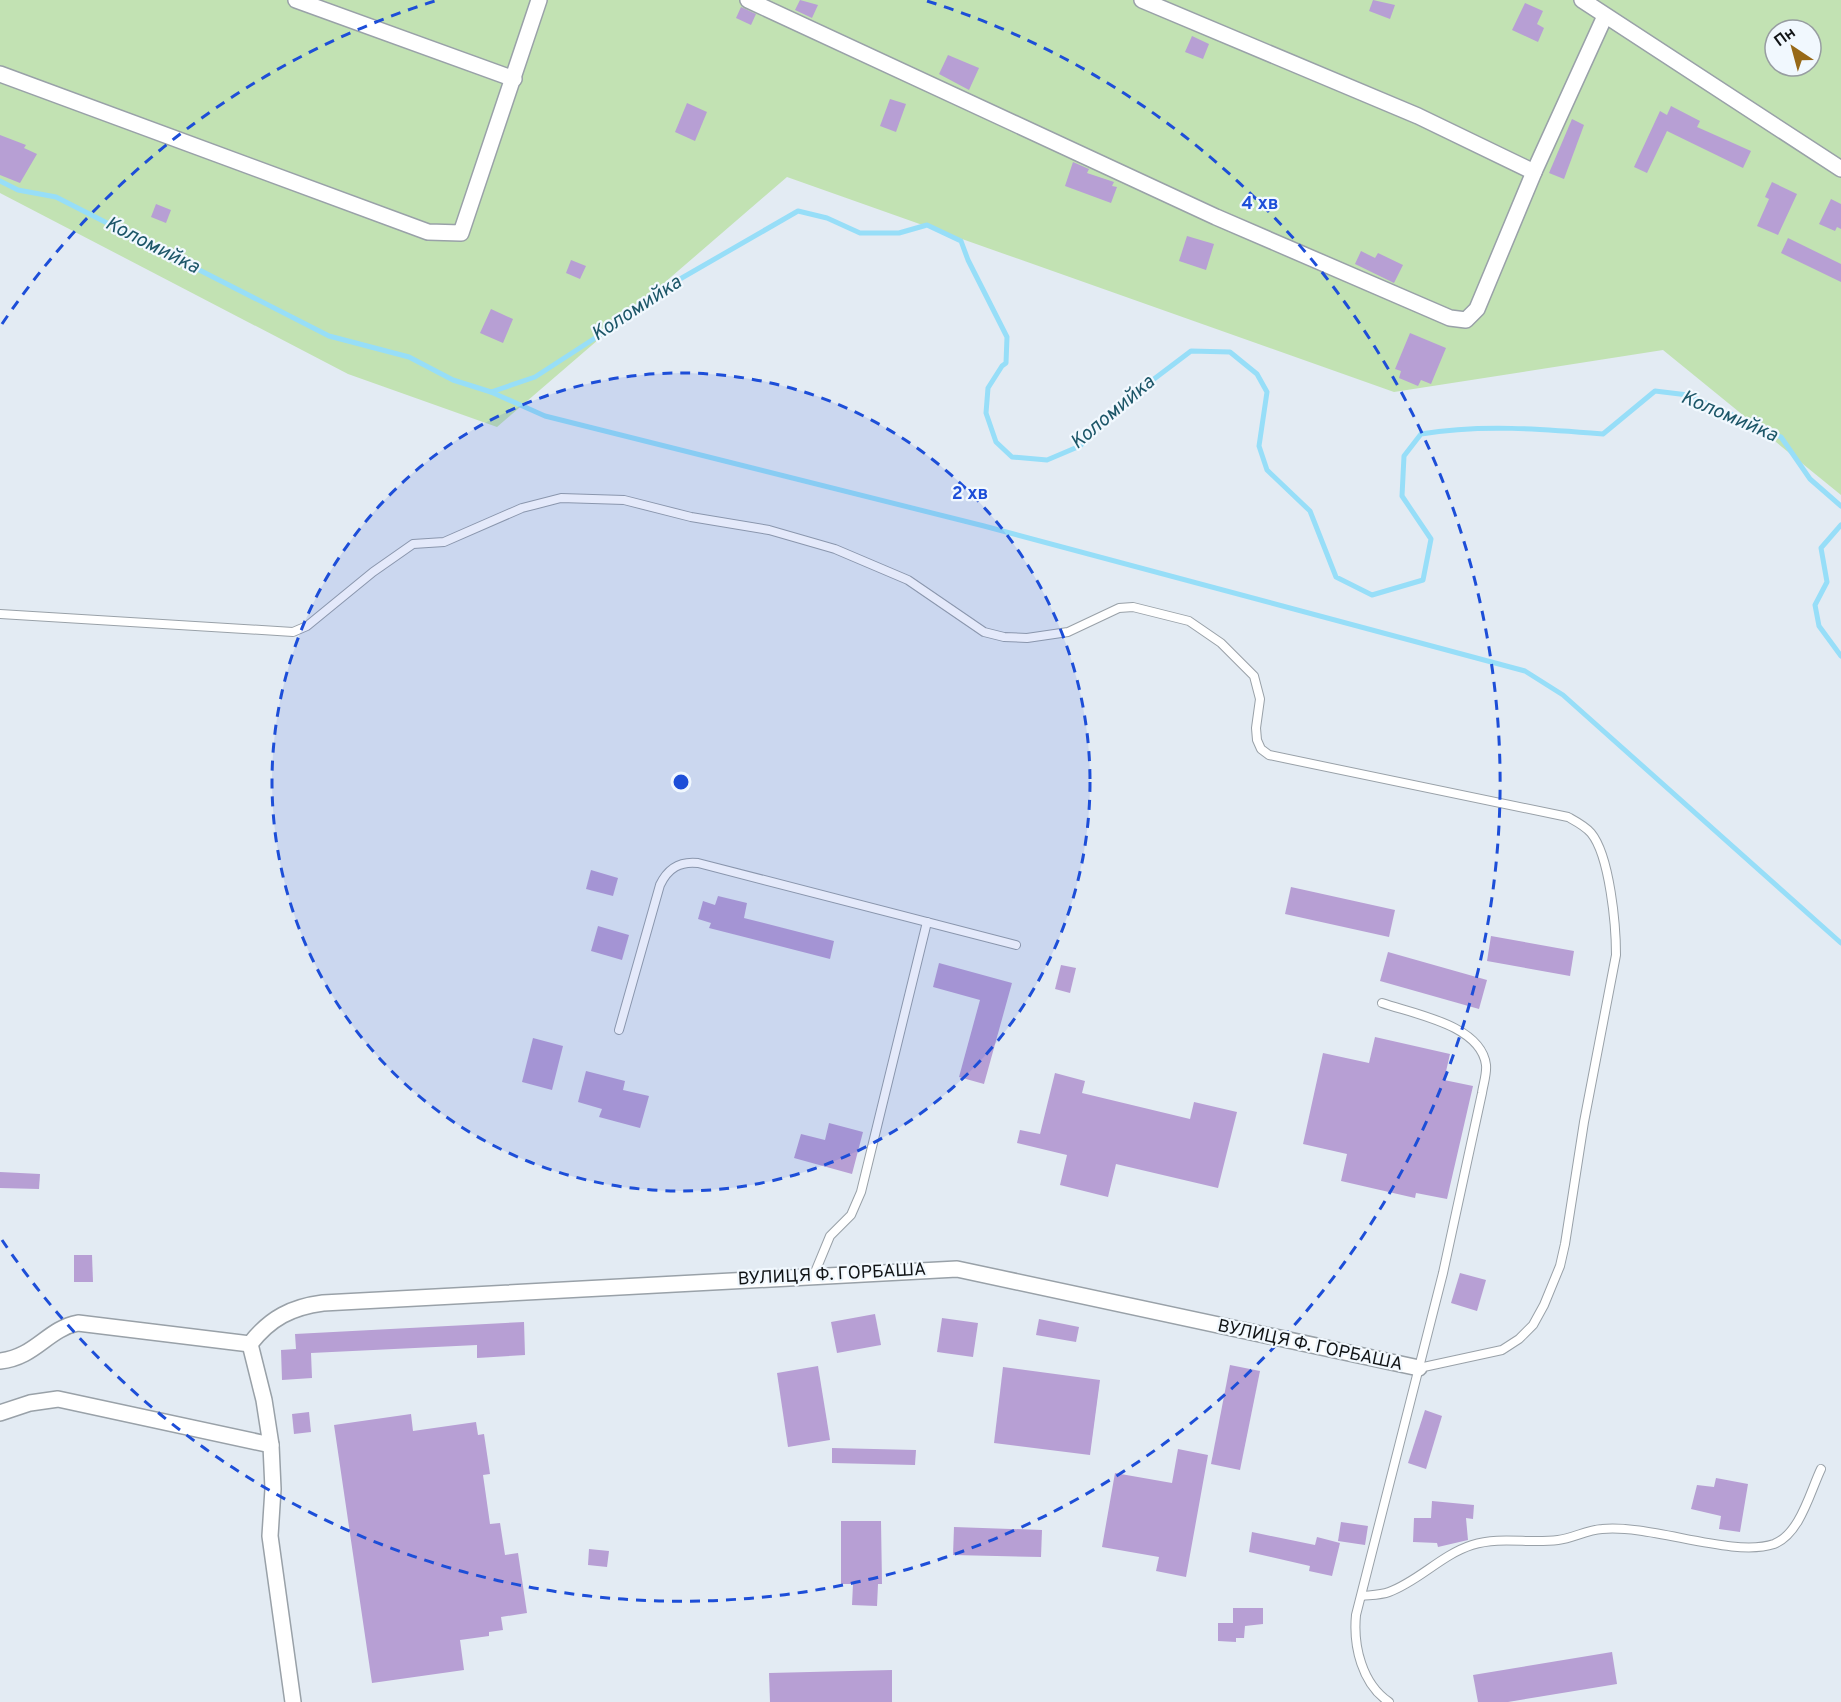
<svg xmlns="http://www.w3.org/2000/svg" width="1841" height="1702" viewBox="0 0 1841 1702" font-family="Overpass,sans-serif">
<rect width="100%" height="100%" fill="#e3ebf3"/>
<!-- green -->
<path fill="#c2e2b3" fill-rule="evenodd" d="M0 0H1841V495L1663 350 1394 392 787 177 497 427 348 374 0 193ZM1775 30H1811V66H1775Z"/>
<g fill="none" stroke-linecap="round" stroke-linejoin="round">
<!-- stream -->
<g stroke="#97def8" stroke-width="5">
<path d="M0 181 18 190 56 197 329 336 409 357 453 380 491 392 535 377 609 329 654 294 798 211 827 218 860 233H899L927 225 961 241 968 260 1007 337 1006 363 1002 366 988 388 986 413 996 442 1012 457 1047 460 1080 446 1121 404 1191 351 1230 352 1257 374 1267 392 1259 446 1267 470 1310 511 1336 577 1372 595 1423 580 1431 539 1402 496 1404 456 1421 434C1481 424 1542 429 1603 434L1655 391 1688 395 1781 437 1810 479 1841 506"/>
<path d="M491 392 545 416 984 526 1525 671 1563 695 1841 943"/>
<path d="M1841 525 1821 548 1827 582 1815 605 1819 626 1841 656"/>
</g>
</g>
<!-- building -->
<g fill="#b79fd4">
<path d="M800 0 818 5 812 18 795 10Z"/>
<path d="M1373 0 1395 5 1390 19 1369 11Z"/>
<path d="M1525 3 1543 11 1537 24 1544 28 1538 42 1512 30Z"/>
<path d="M741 7 756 14 751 25 736 18Z"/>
<path d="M1192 36 1209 44 1203 59 1185 52Z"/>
<path d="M948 55 979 68 969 90 939 74Z"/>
<path d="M890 99 906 104 896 132 880 126Z"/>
<path d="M687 103 707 112 695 141 675 132Z"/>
<path d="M1671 106 1700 121 1697 127 1751 151 1743 168 1667 131 1647 173 1634 167 1660 111 1667 115Z"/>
<path d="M1572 119 1584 125 1564 179 1549 173Z"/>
<path d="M0 135 26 145 24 148 37 154 20 183 0 175Z"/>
<path d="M1073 162 1089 169 1087 173 1114 182 1112 186 1117 187 1111 203 1065 186Z"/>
<path d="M1772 182 1797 194 1778 235 1757 226 1769 199 1765 197Z"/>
<path d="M1831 199 1841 204V229L1837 227 1835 231 1819 224Z"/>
<path d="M156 204 171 210 166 223 151 217Z"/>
<path d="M1187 236 1214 244 1206 270 1179 261Z"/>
<path d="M1788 238 1841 264V282L1781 253Z"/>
<path d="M1361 251 1375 258 1378 253 1403 265 1394 283 1355 264Z"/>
<path d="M571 260 586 266 580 279 566 273Z"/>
<path d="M491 309 513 319 503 343 480 333Z"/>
<path d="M1410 333 1446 348 1431 384 1421 380 1418 386 1399 378 1401 371 1395 369Z"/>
<path d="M591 870 618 878 613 896 586 889Z"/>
<path d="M1291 887 1395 910 1389 937 1285 914Z"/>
<path d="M718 896 747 903 744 918 834 941 830 959 709 928 711 923 698 919 703 901 715 905Z"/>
<path d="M598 926 629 935 622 960 591 951Z"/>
<path d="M1491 936 1574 951 1570 976 1487 961Z"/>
<path d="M1388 952 1487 980 1479 1009 1380 981Z"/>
<path d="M939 963 1012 983 984 1084 959 1077 980 1000 933 987Z"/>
<path d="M1061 965 1076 968 1070 993 1055 989Z"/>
<path d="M1375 1037 1450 1054 1444 1080 1473 1086 1447 1199 1416 1193 1415 1198 1341 1181 1347 1154 1303 1144 1323 1053 1369 1063Z"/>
<path d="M533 1038 563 1046 552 1090 522 1082Z"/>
<path d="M586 1071 625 1081 623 1090 649 1096 640 1128 599 1117 602 1109 578 1102Z"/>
<path d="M1055 1073 1085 1081 1082 1093 1190 1119 1194 1102 1237 1112 1218 1188 1116 1164 1108 1197 1060 1185 1067 1155 1017 1143 1020 1130 1040 1134Z"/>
<path d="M829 1123 863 1132 852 1174 794 1158 801 1134 825 1140Z"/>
<path d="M0 1172 40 1174 39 1189 0 1188Z"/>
<path d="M74 1255H92L93 1282H74Z"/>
<path d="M1460 1273 1486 1280 1477 1311 1451 1303Z"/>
<path d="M875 1314 881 1345 837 1353 831 1322Z"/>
<path d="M942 1318 978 1323 973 1357 937 1352Z"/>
<path d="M1039 1319 1079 1327 1076 1342 1036 1335Z"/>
<path d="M524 1322 525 1355 477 1358V1345L311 1353 312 1378 282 1380 281 1350 296 1349 295 1334Z"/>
<path d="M1230 1365 1260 1371 1240 1470 1211 1464Z"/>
<path d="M818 1366 830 1440 788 1447 777 1373Z"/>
<path d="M1003 1367 1100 1380 1090 1455 994 1443Z"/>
<path d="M1425 1410 1442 1416 1426 1469 1408 1463Z"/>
<path d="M309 1412 311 1432 294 1434 292 1414Z"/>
<path d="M411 1414 413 1431 476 1422 478 1435 484 1434 490 1474 483 1475 490 1524 500 1523 505 1555 518 1553 527 1613 501 1617 503 1630 489 1632V1636L460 1640 464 1670 372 1683 334 1425Z"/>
<path d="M832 1448 916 1450 915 1465 832 1463Z"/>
<path d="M1178 1449 1208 1455 1186 1577 1156 1571 1159 1557 1102 1547 1115 1473 1172 1483Z"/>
<path d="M1716 1478 1748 1484 1740 1532 1719 1529 1721 1516 1691 1509 1697 1485 1714 1487Z"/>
<path d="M1432 1501 1474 1505 1473 1519 1466 1518 1468 1540 1438 1547 1437 1543 1413 1542 1414 1518H1431Z"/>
<path d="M841 1521H881L882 1584H878L877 1606 852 1605 853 1584H841Z"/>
<path d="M1341 1522 1368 1526 1365 1545 1338 1541Z"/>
<path d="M954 1527 1042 1530 1041 1557 953 1555Z"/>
<path d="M1252 1532 1315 1545 1317 1537 1340 1543 1332 1576 1309 1571 1310 1566 1249 1552Z"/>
<path d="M589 1549 609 1551 607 1567 588 1565Z"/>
<path d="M1233 1608H1263V1624L1245 1626 1244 1638H1236V1642L1218 1641V1623H1233Z"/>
<path d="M1612 1652 1617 1684 1508 1702H1478L1473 1675Z"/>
<path d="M892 1670V1702H770L769 1673Z"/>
</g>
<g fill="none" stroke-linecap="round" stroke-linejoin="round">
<!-- lane casing -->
<g stroke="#99a1a8" stroke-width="10">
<g id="lane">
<path d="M0 614 293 632 307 626 373 572 413 544 444 542 522 508 561 498 624 500 691 517 769 530 835 549 908 580 984 632 1004 637 1027 638 1068 632 1119 608 1133 607 1189 621 1221 643 1254 676 1260 699 1256 728 1257 740 1261 749 1269 755 1568 817C1577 822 1585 826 1591 833 1610 856 1616 926 1616 955L1584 1122 1565 1244 1560 1266 1544 1305 1533 1325 1519 1339 1502 1350 1419 1368"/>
<path d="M1382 1003C1414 1014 1481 1025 1486 1065 1487 1074 1483 1085 1482 1093L1443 1273 1356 1615C1353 1646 1362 1684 1389 1702"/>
<path d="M619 1030 660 885C668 868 680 861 698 863L1016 945"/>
<path d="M813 1277 830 1236 851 1215 861 1192 927 922"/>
<path d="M1362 1596C1371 1595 1381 1595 1389 1592 1419 1581 1441 1555 1472 1545 1501 1536 1529 1544 1558 1540 1573 1538 1587 1530 1602 1529 1651 1524 1732 1558 1774 1544 1800 1534 1810 1492 1821 1469"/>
</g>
</g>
<!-- street casing -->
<g stroke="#99a1a8" stroke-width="18">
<g id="street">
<path d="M296 0 514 79"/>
<path d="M748 0 1216 217 1450 318 1466 320 1477 309 1534 172 1605 16"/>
<path d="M1142 0 1418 116 1534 172"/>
<path d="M1582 0 1841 169"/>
<path d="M0 74 428 232 461 233 539 0"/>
<path d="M250 1344 264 1400 271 1445 273 1489 270 1536 293 1702"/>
<path d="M0 1361C36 1357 47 1329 78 1323L250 1344C270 1318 292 1307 323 1303L957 1269 1419 1368"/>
<path d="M0 1413 30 1403 58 1399 271 1445"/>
</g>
</g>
<!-- lane -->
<use href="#lane" stroke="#fff" stroke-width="8"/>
<!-- street -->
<use href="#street" stroke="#fff" stroke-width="15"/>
</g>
<!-- distance rings -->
<circle cx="681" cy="782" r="409" fill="#1d4ed8" fill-opacity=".12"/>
<g fill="none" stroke="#1d4ed8" stroke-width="3" stroke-dasharray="10 8">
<circle cx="681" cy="782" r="409"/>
<path d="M2 324A819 819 0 0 1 435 1M927 1A819 819 0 1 1 2 1240"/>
</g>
<g text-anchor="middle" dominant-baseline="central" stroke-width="4.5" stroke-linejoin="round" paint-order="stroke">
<!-- street labels -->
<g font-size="18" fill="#111416" stroke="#f1f8fe">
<text transform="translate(832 1275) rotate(-3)">ВУЛИЦЯ Ф. ГОРБАША</text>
<text transform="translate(1310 1346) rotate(12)">ВУЛИЦЯ Ф. ГОРБАША</text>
</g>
<!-- water labels -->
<g font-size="20" font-style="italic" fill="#1c5668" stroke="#f1f8fe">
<text transform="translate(152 246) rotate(27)">Коломийка</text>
<text transform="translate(637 309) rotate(-33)">Коломийка</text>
<text transform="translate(1113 413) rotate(-40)">Коломийка</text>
<text transform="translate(1729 417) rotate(23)">Коломийка</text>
</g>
</g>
<circle cx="681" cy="782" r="9" fill="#1d4ed8" stroke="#f1f8fe" stroke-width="3"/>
<g font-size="18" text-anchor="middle" font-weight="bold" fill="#1d4ed8" stroke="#f1f8fe" stroke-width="4.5" stroke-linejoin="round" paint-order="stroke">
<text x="1260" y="209">4 хв</text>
<text x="970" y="499">2 хв</text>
</g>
<!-- north arrow -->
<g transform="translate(1793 48) rotate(324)"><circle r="28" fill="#f1f8fe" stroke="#979da1" stroke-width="1.5"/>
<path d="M0-4.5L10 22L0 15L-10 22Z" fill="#976918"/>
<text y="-9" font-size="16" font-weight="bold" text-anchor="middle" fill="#111416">Пн</text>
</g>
</svg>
